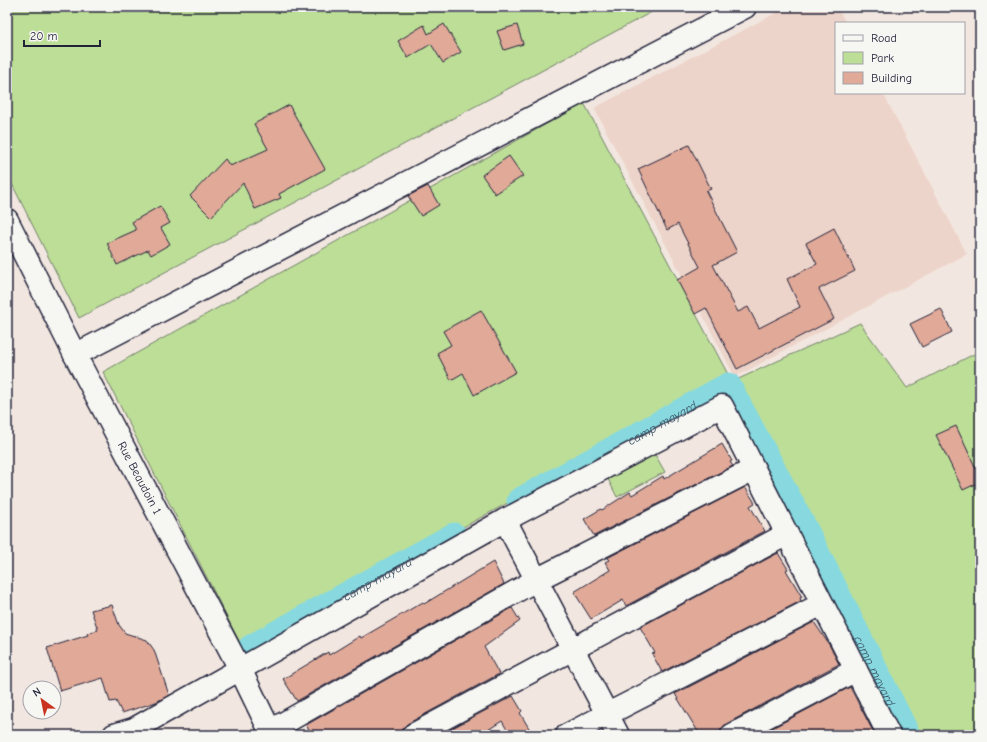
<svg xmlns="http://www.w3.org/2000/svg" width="987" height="742" viewBox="0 0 987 742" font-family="'Comic Neue',sans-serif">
<rect width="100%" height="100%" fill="#f2e7e0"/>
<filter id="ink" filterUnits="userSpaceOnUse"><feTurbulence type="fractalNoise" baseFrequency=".025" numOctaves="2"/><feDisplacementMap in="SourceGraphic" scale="8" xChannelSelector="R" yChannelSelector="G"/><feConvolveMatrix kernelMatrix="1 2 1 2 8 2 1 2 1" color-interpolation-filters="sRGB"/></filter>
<g filter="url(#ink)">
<!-- built -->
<path fill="#edd4ca" d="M787 7H837L846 23H836V93H883L967 254 735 377 594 108Z"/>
<!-- green -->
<g fill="#bdde97" stroke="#708069">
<path d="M7 7H661L79 318 7 174Z"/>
<path d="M584 103 732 382 860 323 907 388 980 351V735H901L727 384 242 647 103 372Z"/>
<path d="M653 451 665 472 617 497 606 475Z"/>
</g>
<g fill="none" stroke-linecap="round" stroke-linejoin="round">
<!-- canal -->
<g stroke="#87d9df" stroke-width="27">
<path id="s1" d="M520 501 728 386 805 530 907 735"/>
<path id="s2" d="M251 648 454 536"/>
</g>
</g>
<!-- building -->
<g fill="#e0a998" stroke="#22223b">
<path d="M444 24 461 52 443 63 431 44 408 58 398 41 424 25 428 34Z"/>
<path d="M517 25 523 44 504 50 497 31Z"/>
<path d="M289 105 325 169 279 194 281 198 255 209 243 183 211 217 190 196 225 159 230 166 268 149 254 124Z"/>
<path d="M689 145 711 189 706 191 737 252 713 265 738 312 748 307 759 328 800 307 787 279 817 264 806 243 834 228 855 271 819 289 834 319 737 369 706 308 695 314 677 280 700 267 678 224 667 230 638 169Z"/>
<path d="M509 156 523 176 495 194 482 175Z"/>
<path d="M428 186 439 205 421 216 408 196Z"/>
<path d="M160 206 170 223 161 228 170 244 151 255 148 250 117 265 107 243 136 230 132 222Z"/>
<path d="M941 309 952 332 922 347 910 324Z"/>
<path d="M481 310 516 372 474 395 463 373 451 380 437 353 451 345 443 331Z"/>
<path d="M956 426 980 477V482L963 490 936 435Z"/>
<path d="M722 444 732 461 730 462 733 466 594 536 584 519 601 509 602 510 630 492 632 495 663 476 664 479Z"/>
<path d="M745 487 755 503 750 506 765 531 626 606 623 600 591 619 574 592 610 570 605 562 609 560 607 558Z"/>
<path d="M778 553 788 569 786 570 802 597 800 598 801 601 662 672 652 654 655 653 640 627Z"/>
<path d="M493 562 504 584 297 701 283 679 328 652 329 655 360 636 361 638 423 602 424 604Z"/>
<path d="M112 605 119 625 125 633 147 640 154 650 169 695 156 702 122 713 116 701 110 702 103 678 60 691 47 648 88 635 87 633 98 630 91 610Z"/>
<path d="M512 608 520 621 484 647 499 674 407 724 402 729 401 735H312L306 725Z"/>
<path d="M814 622 830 646 839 664 726 724 721 729 720 735H700L675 694Z"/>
<path d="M850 687 875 735H759Z"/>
<path d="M513 696 522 711 520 713 533 735H510L502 721 480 735H439Z"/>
</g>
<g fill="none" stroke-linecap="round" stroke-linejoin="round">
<!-- minor casing -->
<g stroke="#22223b" stroke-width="25">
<g id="minor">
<path id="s3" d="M7 220 75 355 240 669 272 735"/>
<path d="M75 355 745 7"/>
<path d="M505 520 618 735"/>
<path d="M270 731 536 580 754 469"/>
<path d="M114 735 134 729 505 520 722 406 889 735"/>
<path d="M413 735 787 534"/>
<path d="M567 735 822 604"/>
<path d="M732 735 856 670"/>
</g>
</g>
<!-- minor -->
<use href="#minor" stroke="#f6f6f2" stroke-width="22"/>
</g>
</g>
<g text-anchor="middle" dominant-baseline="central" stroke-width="3" stroke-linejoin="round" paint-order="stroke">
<!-- street labels -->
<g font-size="12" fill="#22223b" stroke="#f6f6f2">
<text stroke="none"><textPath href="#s3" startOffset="290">Rue Beaudoin 1</textPath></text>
</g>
<!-- water labels -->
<g font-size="13" font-style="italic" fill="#40596c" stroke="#f6f6f2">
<text stroke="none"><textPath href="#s1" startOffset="162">camp mayard</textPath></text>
<text stroke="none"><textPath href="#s2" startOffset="144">camp mayard</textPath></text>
<text stroke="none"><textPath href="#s1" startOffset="558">camp mayard</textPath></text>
</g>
</g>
<!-- margin -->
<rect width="987" height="742" fill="none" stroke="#f6f6f2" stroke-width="24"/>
<rect x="12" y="12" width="963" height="718" fill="none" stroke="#22223b" stroke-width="1.5" filter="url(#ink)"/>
<!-- legend -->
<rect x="835" y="22" width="130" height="72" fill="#f6f6f2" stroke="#a1a1a9"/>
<rect x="843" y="35" width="20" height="6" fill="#f6f6f2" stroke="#a1a1a9"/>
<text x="871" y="42" font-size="12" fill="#22223b">Road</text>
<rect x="843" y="52" width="20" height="12" fill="#bdde97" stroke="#a1a1a9"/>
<text x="871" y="62" font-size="12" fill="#22223b">Park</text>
<rect x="843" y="72" width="20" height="12" fill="#e0a998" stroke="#a1a1a9"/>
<text x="871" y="82" font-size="12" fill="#22223b">Building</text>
<!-- north arrow -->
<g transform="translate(42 700) rotate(327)"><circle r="19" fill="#f6f6f2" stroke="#a1a1a9"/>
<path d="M0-3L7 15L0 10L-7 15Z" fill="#c8321e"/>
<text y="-6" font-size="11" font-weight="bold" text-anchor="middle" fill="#22223b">N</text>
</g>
<!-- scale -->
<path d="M24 40v6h76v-6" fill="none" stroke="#22223b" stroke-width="2"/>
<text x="30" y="40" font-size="12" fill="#22223b" stroke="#f6f6f2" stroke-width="3" paint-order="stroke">20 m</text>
</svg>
